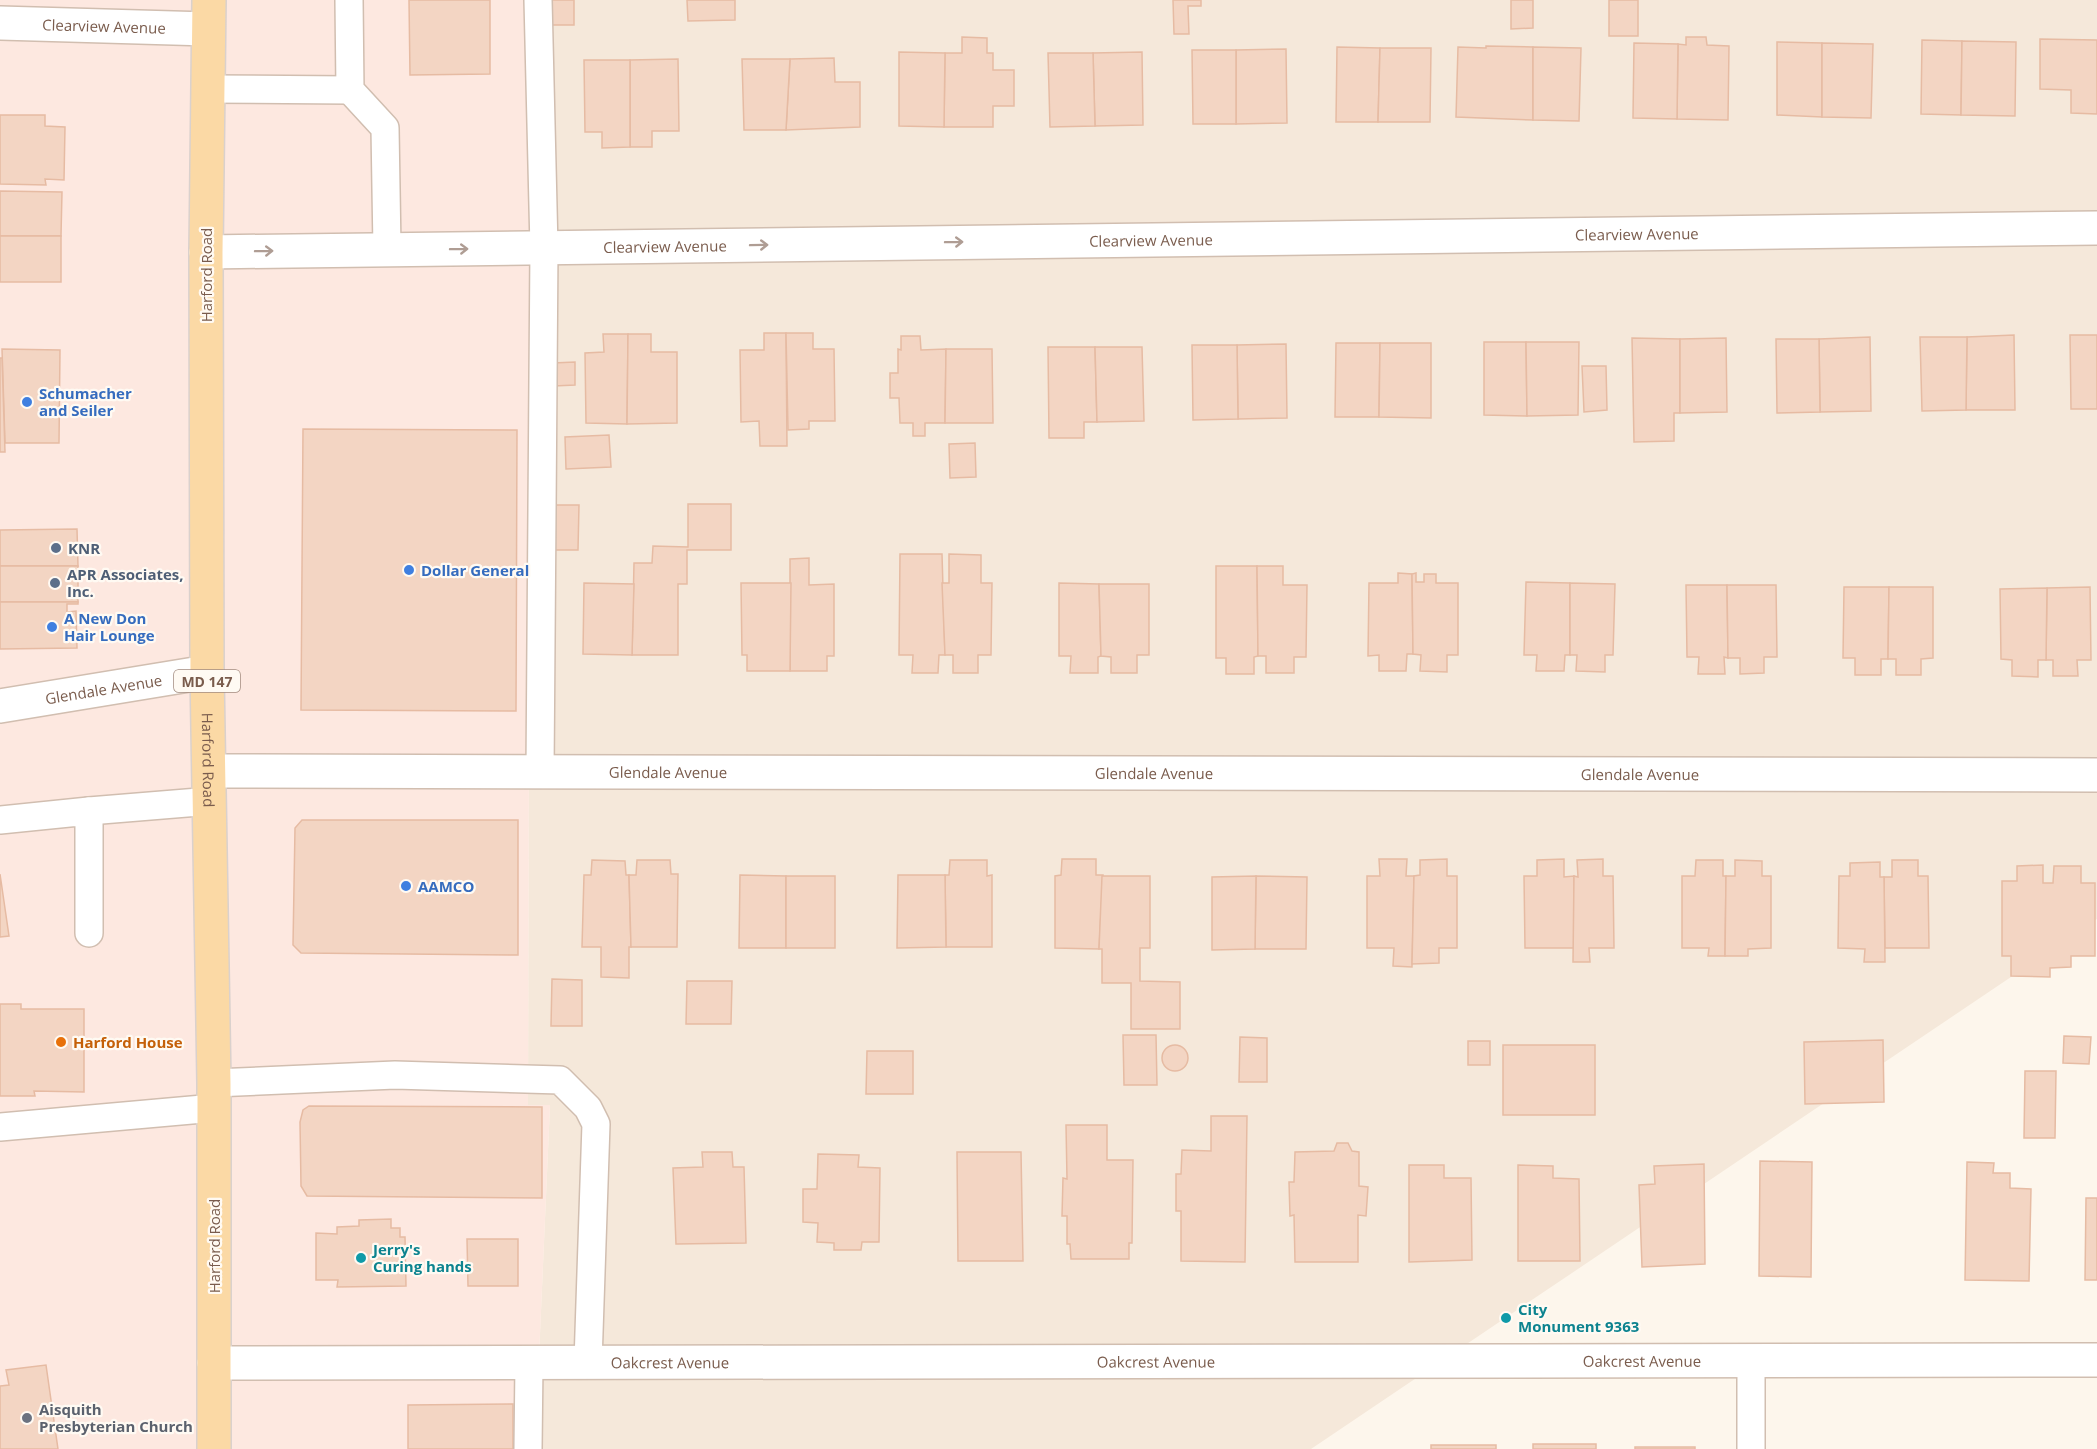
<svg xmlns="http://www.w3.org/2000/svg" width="2097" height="1449" viewBox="0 0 2097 1449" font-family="'Open Sans',sans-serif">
<rect width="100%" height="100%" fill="#fdf6ec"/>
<!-- residential -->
<path fill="#f5e8da" d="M531 0H2097V919L1311 1449H535L550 1105 528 1106Z"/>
<!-- commercial -->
<path fill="#fde8e0" d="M0 0H531L528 1105H550L535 1449H0Z"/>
<!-- building -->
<g fill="#f3d5c3" stroke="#e6bba3" stroke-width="1.5">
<path d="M409 0H490V74L410 75Z"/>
<path d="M551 0H574V25H552Z"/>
<path d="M687 0H735V20L688 21Z"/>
<path d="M1173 0H1201V6H1188L1189 34H1174Z"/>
<path d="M1511 0H1533V28L1511 29Z"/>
<rect x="1609" y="0" width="29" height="36"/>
<path d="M962 37 987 38V53H993V70H1014V106H993V127H944L945 53H962Z"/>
<path d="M1686 37H1706L1707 45 1729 46 1728 120 1677 119 1678 44 1686 45Z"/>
<path d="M2040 39 2097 40V114L2071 113V90L2040 89Z"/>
<path d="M1922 40 1962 41 1961 115 1921 114Z"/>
<path d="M1962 41 2016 42 2015 116 1961 115Z"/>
<path d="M1777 42 1822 43V117L1777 115Z"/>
<path d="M1634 43 1678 44 1677 119 1633 118Z"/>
<path d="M1822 43 1873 44 1871 118 1822 117Z"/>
<path d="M1486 46 1533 47V120L1456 117 1458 47 1486 48Z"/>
<path d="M1337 47 1380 48 1378 122H1336Z"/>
<path d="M1533 47 1581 48 1579 121 1533 120Z"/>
<path d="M1380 48H1431L1430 122H1378Z"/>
<path d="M1286 49 1287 123 1236 124V50Z"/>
<path d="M1192 50H1236V124H1193Z"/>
<path d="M899 52 945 53 944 127 899 126Z"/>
<path d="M1142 52 1143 125 1095 126 1093 53Z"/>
<path d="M1048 53H1093L1095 126 1050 127Z"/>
<path d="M834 58 835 82H860V127L786 130 790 59Z"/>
<path d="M678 59 679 131H652V147H630V60Z"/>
<path d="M742 59H790L786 130H744Z"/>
<path d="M584 60H630V147L602 148V132H585Z"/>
<path d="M0 115H45V126L65 127 64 180 45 179 46 185 0 184Z"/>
<path d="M0 191 62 192 61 236H0Z"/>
<rect x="0" y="236" width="61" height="46"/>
<path d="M764 333H786L787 446H760L759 421 741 422 740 350H764Z"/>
<path d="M786 333H813V349H834L835 421H809V429L788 430Z"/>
<path d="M603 334H628L627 424 586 423 585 353 604 352Z"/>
<path d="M628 334H651V352H677V423L627 424Z"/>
<path d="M2014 335 2015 410H1966L1967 337Z"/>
<path d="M2070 335H2097V409H2071Z"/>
<path d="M901 336H920L921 350 946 349 945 423H925V436H913V423H900L899 398H890V373H898V349L901 350Z"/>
<path d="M1870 337 1871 411 1820 412 1819 339Z"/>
<path d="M1920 337H1967L1966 410 1922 411Z"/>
<path d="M1632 338 1680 339V413H1674V441L1634 442Z"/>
<path d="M1726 338 1727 412 1680 413V339Z"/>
<path d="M1776 339H1819L1820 412 1777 413Z"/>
<path d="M1484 342H1526L1527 416 1484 415Z"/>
<path d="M1526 342H1579L1578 415 1527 416Z"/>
<path d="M1336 343H1380L1379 417H1335Z"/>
<path d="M1380 343H1431V418L1379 417Z"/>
<path d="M1286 344 1287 418 1238 419 1237 345Z"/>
<path d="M1192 345H1237L1238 419 1193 420Z"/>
<path d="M1048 347H1095L1097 422H1084V438H1049Z"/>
<path d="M1095 347H1142L1144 421 1097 422Z"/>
<path d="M2 349 60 350 59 443H5Z"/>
<path d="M946 349H992L993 423H945Z"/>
<path d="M0 358H2L5 452H0Z"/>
<path d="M575 362V385L554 386 553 363Z"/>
<path d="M1582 366H1606L1607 410 1584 412Z"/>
<path d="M303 429 517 430 516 711 301 710Z"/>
<path d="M609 435 611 467 566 469 565 437Z"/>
<path d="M975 443 976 477 950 478 949 444Z"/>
<path d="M688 504H731V550H687V584H678V655H632L634 563H652L653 546 688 547Z"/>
<path d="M555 505H579L578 550H555Z"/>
<path d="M77 529 78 566H0V530Z"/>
<path d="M900 554H942L945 655H939L938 673H912L913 655H899Z"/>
<path d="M949 554 981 555V583H992L991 655H978V673H953V655H945L942 583H949Z"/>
<path d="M809 558V585L834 584V656H827V671H790V559Z"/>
<rect x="0" y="566" width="78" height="36"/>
<path d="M1216 566H1257L1258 656 1254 657V674H1226V658H1216Z"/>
<path d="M1257 566H1283V585H1307L1306 657H1294V673H1266V656H1258Z"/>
<path d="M1398 573 1412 574 1413 654H1407L1406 671H1379V655L1368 656 1369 583H1398Z"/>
<path d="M1416 573V582H1424V574H1436V583H1458V655H1447V672L1420 671 1421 655 1413 654 1412 574Z"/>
<path d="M1526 582 1570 583V655H1565L1564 671H1536L1537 655H1524Z"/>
<path d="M584 583 634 584 632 655 583 654Z"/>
<path d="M741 583H791L790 671H747V655H742Z"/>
<path d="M1059 583 1099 584 1101 656 1098 657V673H1070L1071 656H1059Z"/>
<path d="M1570 583 1615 584 1613 655H1605V672L1576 671 1577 655H1570Z"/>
<path d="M1099 584H1149V655H1137V673H1111V657L1101 656Z"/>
<path d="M1686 585H1727L1728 658 1724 657 1725 674H1698L1699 657H1687Z"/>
<path d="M1727 585H1776L1777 657H1764V673L1740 674V658H1728Z"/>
<path d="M1844 587H1889L1888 659H1881V675H1855V658H1843Z"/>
<path d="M1889 587H1933V658L1921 659V675H1896V659H1888Z"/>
<path d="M2090 587 2091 660H2077L2078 676H2053V660H2046L2047 588Z"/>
<path d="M2047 588 2046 660H2038V677L2012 676V660L2001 659 2000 589Z"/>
<path d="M0 602H78V604H67V612L76 611 77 648 0 649Z"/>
<path d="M302 820H518V955L301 953 293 945 295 828Z"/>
<path d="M1062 859H1096V875H1103L1099 949 1055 948V876L1061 875Z"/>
<path d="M1379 859H1407L1406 876H1414L1412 967 1393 966 1394 948H1367V876H1380Z"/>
<path d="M1447 859V876H1457V948H1439V963L1412 964 1414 876 1420 875V860Z"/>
<path d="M1564 859V877L1574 876V948H1525L1524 876H1537V860Z"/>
<path d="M1603 859V876H1613L1614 948H1589L1590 962H1573L1574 876 1578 877 1577 860Z"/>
<path d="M592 860 625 861 626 875H629L631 947H629V978L601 977V947H582L584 875H591Z"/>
<path d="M637 860H670L671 874H678L677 947H631L629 875H636Z"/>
<path d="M950 860H987V876L992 875V947H946L945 875H949Z"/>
<path d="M1696 860H1723V876H1726L1725 956H1708L1709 948H1682V876H1695Z"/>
<path d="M1735 860 1762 861V876H1771V948L1748 949V956H1725L1726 876H1735Z"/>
<path d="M1892 860H1918V876H1928L1929 948H1885L1884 877H1892Z"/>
<path d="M1880 862V877H1884L1885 962H1864L1865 949 1838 948 1839 876H1850V863Z"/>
<path d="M2043 865V883H2053L2054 866H2081V883H2095V956H2071V967L2050 968V977L2011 976V956H2002V881H2017V866Z"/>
<path d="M0 874 9 936 0 937Z"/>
<path d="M740 875 786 876V948H739Z"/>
<path d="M898 875H945L946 947 897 948Z"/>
<rect x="786" y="876" width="49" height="72"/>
<path d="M1102 876H1150V948H1140V981L1180 982V1029H1131V983H1102V949H1099Z"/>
<path d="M1256 876 1307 877 1306 949H1255Z"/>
<path d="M1256 876 1255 949 1212 950V877Z"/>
<path d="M552 979 582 980V1026H551Z"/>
<path d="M687 981H732L731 1024H686Z"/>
<path d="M0 1004H21V1009H84V1092L34 1091 35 1096H0Z"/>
<path d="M1123 1035H1156L1157 1085H1124Z"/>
<path d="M2064 1036 2091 1037 2089 1064 2063 1063Z"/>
<path d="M1240 1037 1267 1038V1082H1239Z"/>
<path d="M1883 1040 1884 1102 1805 1104 1804 1042Z"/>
<rect x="1468" y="1041" width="22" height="24"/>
<circle cx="1175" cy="1058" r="13"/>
<rect x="1503" y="1045" width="92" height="70"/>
<path d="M867 1051H913V1094H866Z"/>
<path d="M2025 1071H2056L2055 1138H2024Z"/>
<path d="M309 1106 542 1107V1198L307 1196 301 1186 300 1122 303 1110Z"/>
<path d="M1211 1116H1247L1245 1262 1181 1261V1211H1176V1174H1181L1182 1150 1211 1151Z"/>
<path d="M1066 1125H1107V1160H1133L1132 1243H1129V1259H1071L1070 1244H1067V1216H1062L1063 1178 1067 1179Z"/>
<path d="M1337 1143H1348L1352 1151 1359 1152V1186L1368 1187 1366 1216 1358 1215V1262H1295L1294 1215 1290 1216 1289 1182H1294L1295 1152 1334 1151Z"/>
<path d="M702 1152H732L733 1167H744L746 1243 676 1244 673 1168 703 1167Z"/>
<path d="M957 1152H1021L1023 1261H958Z"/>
<path d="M818 1154 859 1155 858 1167 880 1168 879 1242H862L861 1250H834V1243L817 1242 818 1223 803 1222V1189H817Z"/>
<path d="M1760 1161 1812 1162 1811 1277 1759 1276Z"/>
<path d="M1967 1162 1994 1163 1993 1173H2010V1188L2031 1189 2029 1281 1965 1280Z"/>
<path d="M1704 1164 1705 1264 1642 1267 1639 1185 1655 1184 1654 1166Z"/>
<path d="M1409 1165H1444V1178H1471L1472 1260 1409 1262Z"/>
<path d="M1518 1165 1553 1166V1178L1579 1179 1580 1261H1518Z"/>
<path d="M2086 1198H2097V1280H2085Z"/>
<path d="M391 1219V1228H400V1237H405L406 1286 337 1287 338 1280H316V1233L337 1234V1227L359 1226V1220Z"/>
<path d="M467 1239H518V1286H468Z"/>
<path d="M46 1365 58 1449H0V1386L9 1385 6 1370Z"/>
<path d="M513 1404V1449H408V1405Z"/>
<rect x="1533" y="1444" width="63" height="5"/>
<rect x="1431" y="1445" width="65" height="4"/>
<rect x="1635" y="1447" width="60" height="2"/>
</g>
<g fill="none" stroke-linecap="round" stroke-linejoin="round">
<!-- service casing -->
<g stroke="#d1beb0" stroke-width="30">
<g id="service">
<path d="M349 0 350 90 385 128 387 249"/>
<path d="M538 0 544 248 540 772"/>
<path d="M208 89 350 90"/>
<path d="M89 811 211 801"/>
<path d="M0 820 89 811V933"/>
<path d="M214 1083 395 1075 560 1080 588 1108 596 1124 588 1362"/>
<path d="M0 1127 214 1108"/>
<path d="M1751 1360V1449"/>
<path d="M528 1449 529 1363"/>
</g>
</g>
<!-- minor casing -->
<g stroke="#d1beb0" stroke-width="36">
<g id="minor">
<path id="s1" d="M0 23 208 29"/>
<path id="s2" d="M206 252 2097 228"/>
<path id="s3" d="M0 706 207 672"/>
<path id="s4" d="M210 771 2097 775"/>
<path id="s5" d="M214 1363 2097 1360"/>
</g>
</g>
<!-- primary casing -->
<g stroke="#dad1cd" stroke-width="36">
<g id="primary">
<path id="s6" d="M209 0 206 252 207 672 214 1083V1449"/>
</g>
</g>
<!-- service -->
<use href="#service" stroke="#fff" stroke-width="27"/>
<!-- minor -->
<use href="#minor" stroke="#fff" stroke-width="33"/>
<!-- primary -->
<use href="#primary" stroke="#fbd9a5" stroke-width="33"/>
</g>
<!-- one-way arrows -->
<defs><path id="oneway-shaft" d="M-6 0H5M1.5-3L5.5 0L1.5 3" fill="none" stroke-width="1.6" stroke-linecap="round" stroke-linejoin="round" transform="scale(1.5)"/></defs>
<g stroke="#af9d94">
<use href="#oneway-shaft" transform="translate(954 242) rotate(-1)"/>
<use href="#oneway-shaft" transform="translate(759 245) rotate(-1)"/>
<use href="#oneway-shaft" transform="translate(459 249) rotate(-1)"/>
<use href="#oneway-shaft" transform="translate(264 251) rotate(-1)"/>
</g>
<!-- markers -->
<g fill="#3f7fe0" stroke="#fffaf3" stroke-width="2">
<circle cx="27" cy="402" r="6"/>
<circle cx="409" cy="570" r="6"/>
<circle cx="52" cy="627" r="6"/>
<circle cx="406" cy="886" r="6"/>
</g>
<g fill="#5c6f8a" stroke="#fffaf3" stroke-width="2">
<circle cx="56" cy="548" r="6"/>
<circle cx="55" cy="583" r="6"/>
</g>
<circle fill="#e8710a" stroke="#fffaf3" stroke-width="2" cx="61" cy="1042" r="6"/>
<g fill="#0f9aa8" stroke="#fffaf3" stroke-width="2">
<circle cx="361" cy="1258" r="6"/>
<circle cx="1506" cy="1318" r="6"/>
</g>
<circle fill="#6b7280" stroke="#fffaf3" stroke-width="2" cx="27" cy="1418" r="6"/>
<g text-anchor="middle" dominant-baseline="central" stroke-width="4.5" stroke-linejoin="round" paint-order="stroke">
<!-- shield labels -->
<rect fill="#fffaf3" stroke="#a28b7f" stroke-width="1.5" x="174" y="670" width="66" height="22" rx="4.5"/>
<g font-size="14" font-weight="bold" fill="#7a5c4d">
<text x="207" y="681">MD 147</text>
</g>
<!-- street labels -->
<g font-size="15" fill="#7a5c4d" stroke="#fffaf3">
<text stroke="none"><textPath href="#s1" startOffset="104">Clearview Avenue</textPath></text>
<text stroke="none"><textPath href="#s2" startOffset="1431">Clearview Avenue</textPath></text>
<text stroke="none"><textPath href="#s2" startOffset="945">Clearview Avenue</textPath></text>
<text stroke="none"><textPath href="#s2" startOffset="459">Clearview Avenue</textPath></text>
<text transform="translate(206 275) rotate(-90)">Harford Road</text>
<text stroke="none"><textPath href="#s3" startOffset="105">Glendale Avenue</textPath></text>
<text stroke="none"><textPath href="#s6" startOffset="760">Harford Road</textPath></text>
<text stroke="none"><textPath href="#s4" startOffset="458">Glendale Avenue</textPath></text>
<text stroke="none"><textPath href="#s4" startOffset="944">Glendale Avenue</textPath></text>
<text stroke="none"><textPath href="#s4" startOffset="1430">Glendale Avenue</textPath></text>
<text transform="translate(214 1246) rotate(-90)">Harford Road</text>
<text stroke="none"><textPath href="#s5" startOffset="1428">Oakcrest Avenue</textPath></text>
<text stroke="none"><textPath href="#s5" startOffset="942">Oakcrest Avenue</textPath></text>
<text stroke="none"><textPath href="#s5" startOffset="456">Oakcrest Avenue</textPath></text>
</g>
<!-- shop labels -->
<g font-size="15" font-weight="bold" fill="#366cbe" stroke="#fffaf3" text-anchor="start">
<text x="39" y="393">Schumacher<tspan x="39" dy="17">and Seiler</tspan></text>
<text x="421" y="570">Dollar General</text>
<text x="64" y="618">A New Don<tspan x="64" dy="17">Hair Lounge</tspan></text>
<text x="418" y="886">AAMCO</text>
</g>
<!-- service labels -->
<g font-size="15" font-weight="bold" fill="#4e5e75" stroke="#fffaf3" text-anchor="start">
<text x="68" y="548">KNR</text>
<text x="67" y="574">APR Associates,<tspan x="67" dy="17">Inc.</tspan></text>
</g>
<!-- food labels -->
<g font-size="15" font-weight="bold" fill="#c56008" stroke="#fffaf3" text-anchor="start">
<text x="73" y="1042">Harford House</text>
</g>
<!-- culture labels -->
<g font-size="15" font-weight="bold" fill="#0d838f" stroke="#fffaf3" text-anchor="start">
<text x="373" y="1249">Jerry's<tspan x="373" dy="17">Curing hands</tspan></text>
<text x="1518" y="1309">City<tspan x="1518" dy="17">Monument 9363</tspan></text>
</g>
<!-- worship labels -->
<g font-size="15" font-weight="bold" fill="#5b616d" stroke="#fffaf3" text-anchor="start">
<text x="39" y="1409">Aisquith<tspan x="39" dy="17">Presbyterian Church</tspan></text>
</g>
</g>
</svg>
